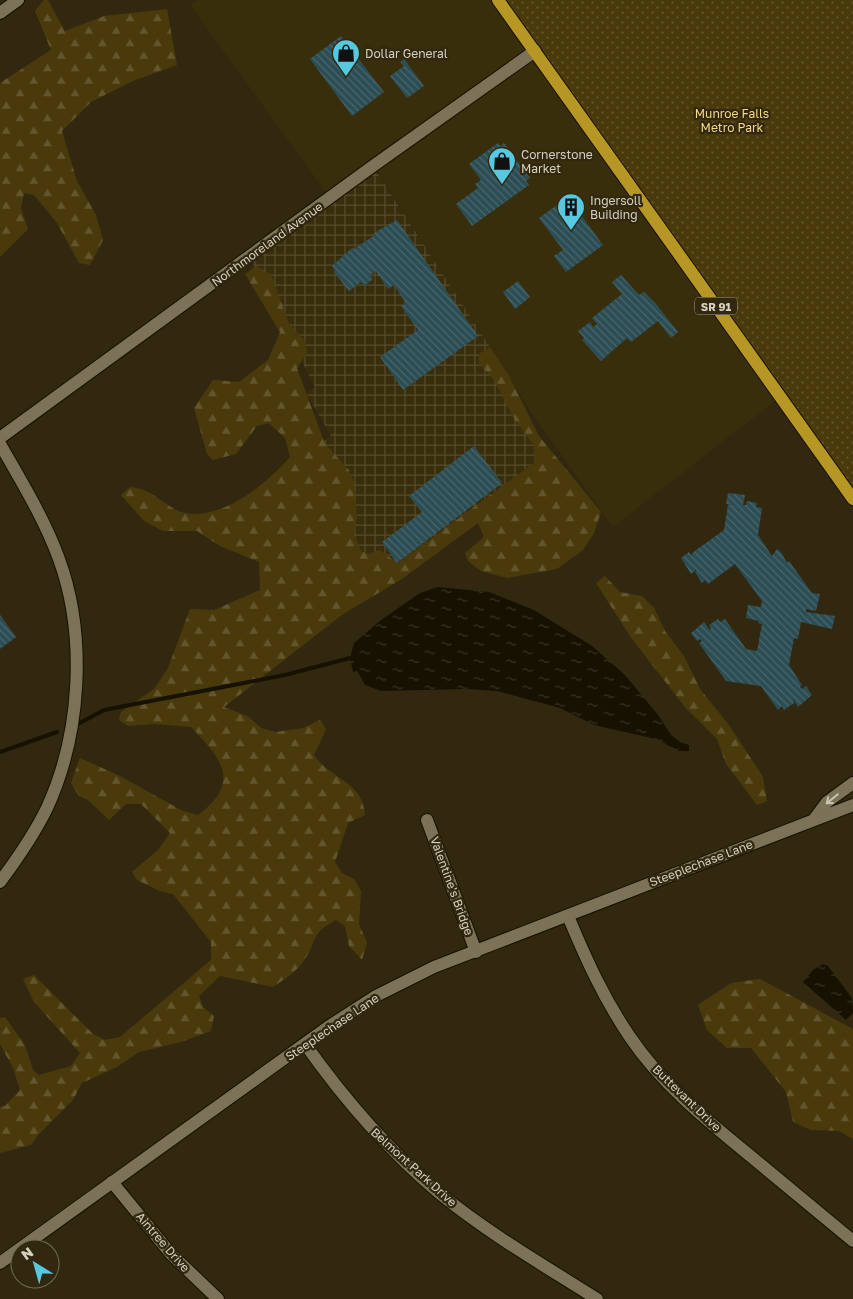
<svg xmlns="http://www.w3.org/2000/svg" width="853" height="1299" viewBox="0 0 853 1299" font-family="'Golos Text',sans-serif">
<defs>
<pattern id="industrial-grid" width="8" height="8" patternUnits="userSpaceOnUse" patternTransform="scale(1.25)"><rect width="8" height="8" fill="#392e0c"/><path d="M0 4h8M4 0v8" fill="none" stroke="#554b2e"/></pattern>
<pattern id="grass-dots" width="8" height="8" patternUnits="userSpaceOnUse" patternTransform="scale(1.25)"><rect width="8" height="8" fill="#4a3a0b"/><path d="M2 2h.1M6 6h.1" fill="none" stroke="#63552d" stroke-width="1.8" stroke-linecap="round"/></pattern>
<pattern id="forest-firs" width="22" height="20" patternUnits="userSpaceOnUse" patternTransform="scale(1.25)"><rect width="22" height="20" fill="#4a3a0b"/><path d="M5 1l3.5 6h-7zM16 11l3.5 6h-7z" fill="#63552d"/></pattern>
<pattern id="water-ripples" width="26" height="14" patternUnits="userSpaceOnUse" patternTransform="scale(1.25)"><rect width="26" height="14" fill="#171102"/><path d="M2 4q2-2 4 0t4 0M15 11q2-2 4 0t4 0" fill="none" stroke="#383325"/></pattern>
<pattern id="building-back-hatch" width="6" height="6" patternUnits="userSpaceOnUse" patternTransform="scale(1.25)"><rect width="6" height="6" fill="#2b4d54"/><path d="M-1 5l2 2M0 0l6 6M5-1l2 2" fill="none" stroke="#49666b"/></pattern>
</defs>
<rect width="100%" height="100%" fill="#31280f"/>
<!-- built -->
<path fill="#392e0c" d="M197 0H498L780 397 613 527 535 418 374 166 330 198 190 5Z"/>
<!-- industrial -->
<path fill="url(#industrial-grid)" d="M373 166 490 347 485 351 546 451 535 462 398 563 371 572 338 526 315 447 331 436 307 394 315 387 249 256Z"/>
<!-- grass -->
<path fill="url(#grass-dots)" d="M498 0H853V499Z"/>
<!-- forest -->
<g fill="url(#forest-firs)">
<path d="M44 0H48L65 31 104 16 167 9 177 65 133 81 91 102 62 131 77 181 96 215 103 240 90 265 79 263 57 223 34 195 24 193 21 208 28 229 0 257V83L51 50 35 11Z"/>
<path d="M256 266 271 274 289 324 306 342 307 353 297 368 325 444 349 470 354 482 357 517 354 534 361 551 369 554 379 550 398 563 535 462 533 444 515 420 494 380 479 363V354L490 347 509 376 539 436 601 512 594 533 583 550 557 569 507 578 481 571 468 561 465 553 484 537 478 523 402 579 343 614 224 707 249 717 261 728 276 732 303 728 320 720 326 729 314 755C330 779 363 781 365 815L348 823 335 862 342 873 354 879 361 891 359 924 367 943 362 960 349 946 345 926 336 920C309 934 318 941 303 962 295 972 284 980 273 987L220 976 199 996 203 1007 214 1016 211 1031 181 1042 139 1052 117 1067 82 1083 73 1100 38 1135 31 1145 0 1153V1107L5 1106 20 1090 13 1068 0 1044V1018L5 1017 25 1045 33 1070 39 1075 71 1066 80 1053 34 1002 23 979 34 975 92 1033 104 1040 120 1037 211 960V942L173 894 160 891 137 880 132 872 159 849 170 833 141 804H126L109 820 88 800 79 796 71 783 80 758 118 775 183 811 198 815C241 783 223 760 191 727L155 724 128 726 119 720 121 712 154 689 168 668 190 609 214 610 260 590 259 562 220 546 197 531H163L144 521 121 495 130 487C136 488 143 489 148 492 160 498 173 511 185 513 224 520 266 484 290 457L285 438 269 423 257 426 236 454 213 460 207 454 194 408 213 380 239 382 268 360 280 332 245 274Z"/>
<path d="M605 576 620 592 642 596 654 608 665 631 684 656 700 689 729 725 763 777 767 801 757 805 726 764 717 739 685 707 632 639 596 583Z"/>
<path d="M760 979 853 1029V1139L839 1131 811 1130 793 1122 786 1092 751 1048H727L707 1030 698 1005 731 983Z"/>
</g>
<!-- water -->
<g fill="url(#water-ripples)">
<path d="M438 587 489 592 534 610 592 646 625 675 659 716 671 735 680 742 689 745V751H676L660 740 594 725 560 708 497 691 466 689 381 691 365 685 357 671 353 672 350 658 354 643 381 620 420 593Z"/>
<path d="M823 964 828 966 852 998 853 1013 846 1020 803 982 813 970Z"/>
</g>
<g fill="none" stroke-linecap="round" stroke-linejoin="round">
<!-- stream -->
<g stroke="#171102" stroke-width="4">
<path d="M78 724 104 710 285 675 350 658"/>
<path d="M0 752 57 732"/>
</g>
</g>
<!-- building -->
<g fill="url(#building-back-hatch)">
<path d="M341 36 384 92 352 116 310 59Z"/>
<path d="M404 59 424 86 407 98 390 76 404 66 400 62Z"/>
<path d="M498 143 500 146 504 143 530 178 526 181 529 185 472 226 456 204 478 188 475 184 481 180 469 164Z"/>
<path d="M568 197 603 245 566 272 554 256 563 250 539 218Z"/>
<path d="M397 220 478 336 403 390 380 357 418 330 401 306 406 303 394 285 388 289 376 271 370 275 373 279 364 286 361 282 349 291 334 272 335 271 332 266 352 248 354 249 375 235 374 233Z"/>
<path d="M621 275 639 295 644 292 656 304 678 332 671 338 658 321 631 342 627 338 601 361 582 340 584 338 578 331 590 322 593 327 597 324 592 318 622 294 612 282Z"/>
<path d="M518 281 530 297 515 309 503 292Z"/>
<path d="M474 446 502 483 397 563 382 542 422 512 409 496Z"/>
<path d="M728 493 745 495 743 505H746L747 501 757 503 756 507 762 508 758 535 772 556 777 549 781 552 787 563 789 561 812 593 820 594 816 611 806 609V612L835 616 832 629 801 622 798 639 794 638 789 665 802 685 800 687 802 689 806 686 812 695 798 707 793 699 794 703 784 710 782 706 778 710 761 686 726 681 699 643 702 641 700 639 697 641 691 633 704 622 710 630 711 628 709 625 718 619 720 622 725 619 746 649 757 651 762 624 758 623 759 621 746 618 748 605 761 607 762 601 735 564 708 584 705 580 702 583 695 572 697 569 691 574 681 558 689 552 692 556V553L724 530 728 505H731L726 504Z"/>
<path d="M0 615 16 637 0 649Z"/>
</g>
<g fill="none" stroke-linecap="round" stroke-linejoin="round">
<!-- minor casing -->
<g stroke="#191000" stroke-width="14">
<g id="minor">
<path d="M0 13 18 0"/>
<path d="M0 438 373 166 535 51"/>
<path d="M0 444C21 481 44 518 59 559 87 636 81 734 47 808 34 835 17 859 0 882"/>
<path d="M815 818 827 802 853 783"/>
<path d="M427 820 476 952"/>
<path d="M568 916C586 959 604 999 630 1037 661 1083 705 1119 748 1154 783 1183 818 1212 853 1241"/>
<path d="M305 1044C344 1099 387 1149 439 1193 488 1233 543 1265 597 1299"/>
<path d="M112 1182 171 1254 218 1299"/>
<path d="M0 1263 328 1027 376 996 434 967 853 805"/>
</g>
</g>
<!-- major casing -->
<g stroke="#191000" stroke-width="14">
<path id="major" d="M498 0 853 499"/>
</g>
<!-- minor -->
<use href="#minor" stroke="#7c7257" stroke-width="12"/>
<!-- major -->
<use href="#major" stroke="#b79723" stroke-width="12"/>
</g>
<!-- one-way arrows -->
<defs><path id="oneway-shaft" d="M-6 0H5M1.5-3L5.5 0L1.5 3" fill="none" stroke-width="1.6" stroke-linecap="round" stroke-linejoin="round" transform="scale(1.25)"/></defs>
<use stroke="#c9c3b2" href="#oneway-shaft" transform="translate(832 799) rotate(141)"/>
<!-- icons -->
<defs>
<g id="shop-pin" transform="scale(1.4375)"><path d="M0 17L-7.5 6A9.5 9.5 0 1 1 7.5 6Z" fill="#56c9e1" stroke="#31280f"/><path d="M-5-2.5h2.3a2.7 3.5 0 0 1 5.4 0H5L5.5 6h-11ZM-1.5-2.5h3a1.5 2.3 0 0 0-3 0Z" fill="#111"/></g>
<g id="building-pin" transform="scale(1.4375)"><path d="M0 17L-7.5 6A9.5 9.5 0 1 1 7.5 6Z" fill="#56c9e1" stroke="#31280f"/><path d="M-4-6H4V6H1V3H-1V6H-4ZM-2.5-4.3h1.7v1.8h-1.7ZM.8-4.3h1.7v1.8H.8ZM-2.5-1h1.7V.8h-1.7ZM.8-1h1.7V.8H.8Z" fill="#111"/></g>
</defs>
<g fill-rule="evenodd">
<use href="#shop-pin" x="346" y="53"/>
<use href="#shop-pin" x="502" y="161"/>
<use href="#building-pin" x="571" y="207"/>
</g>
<g text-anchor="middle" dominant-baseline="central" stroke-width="4.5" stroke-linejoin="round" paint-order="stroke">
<!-- shield labels -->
<rect fill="#31280f" stroke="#a59e8c" stroke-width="1" x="695" y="297.5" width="42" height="17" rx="4"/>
<g font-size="11" font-weight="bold" fill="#d7d1c2">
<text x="716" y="306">SR 91</text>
</g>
<!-- poi labels -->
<g font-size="12" fill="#d7d1c2" stroke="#31280f" text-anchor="start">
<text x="365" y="53">Dollar General</text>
<text x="521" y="154">Cornerstone<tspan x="521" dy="14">Market</tspan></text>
<text x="590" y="200">Ingersoll<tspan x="590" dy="14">Building</tspan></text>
</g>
<!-- park labels -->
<g font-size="12" fill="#f7d885" stroke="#31280f">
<text x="732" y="113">Munroe Falls<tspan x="732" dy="14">Metro Park</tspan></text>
</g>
<!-- street labels -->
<g font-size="12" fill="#d7d1c2" stroke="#31280f">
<text transform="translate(267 244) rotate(-36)">Northmoreland Avenue</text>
<text transform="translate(701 863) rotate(-21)">Steeplechase Lane</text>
<text transform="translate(452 886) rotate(70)">Valentine's Bridge</text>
<text transform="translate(332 1027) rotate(-34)">Steeplechase Lane</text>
<text transform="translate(687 1098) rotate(44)">Buttevant Drive</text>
<text transform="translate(414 1167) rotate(42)">Belmont Park Drive</text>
<text transform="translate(163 1242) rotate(49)">Aintree Drive</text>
</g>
</g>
<!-- north arrow -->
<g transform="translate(35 1264) rotate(323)"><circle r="24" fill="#31280f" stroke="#736c57"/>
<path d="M0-4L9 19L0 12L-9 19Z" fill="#56c9e1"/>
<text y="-8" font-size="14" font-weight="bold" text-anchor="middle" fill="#d7d1c2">N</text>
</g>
</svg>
